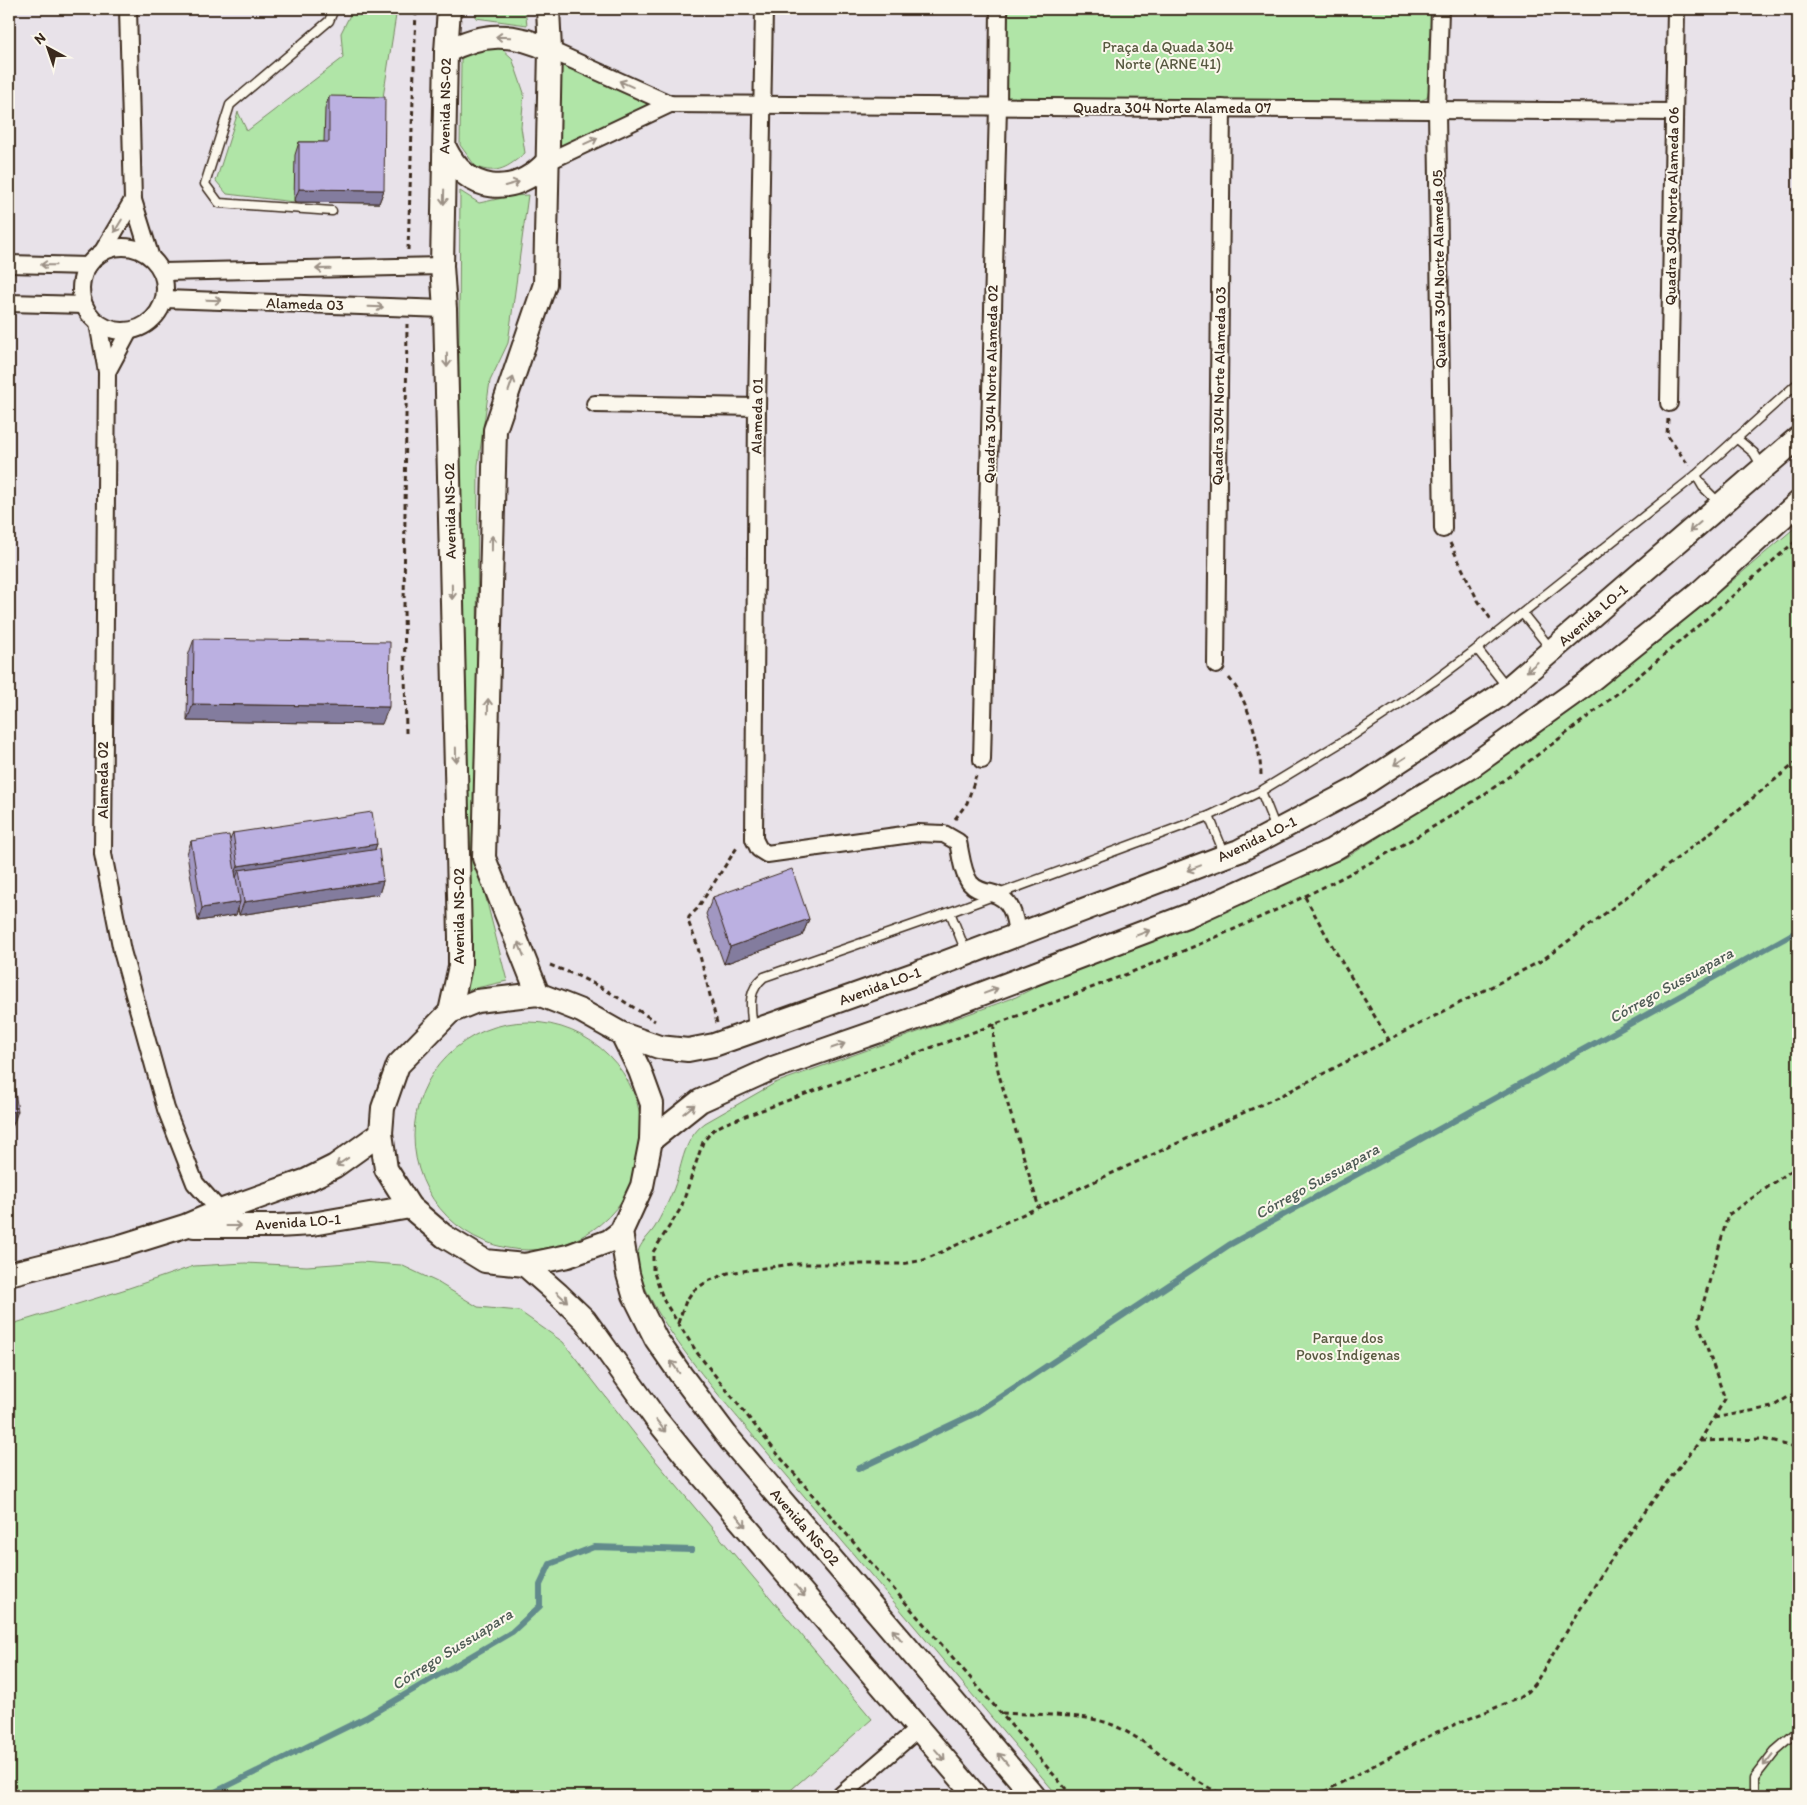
<svg xmlns="http://www.w3.org/2000/svg" width="1807" height="1805" viewBox="0 0 1807 1805" font-family="Itim,sans-serif">
<rect width="100%" height="100%" fill="#e8e2e9"/>
<filter id="ink" filterUnits="userSpaceOnUse"><feTurbulence type="fractalNoise" baseFrequency=".02" numOctaves="2"/><feDisplacementMap in="SourceGraphic" scale="10" xChannelSelector="R" yChannelSelector="G"/><feConvolveMatrix kernelMatrix="1 2 1 2 8 2 1 2 1" color-interpolation-filters="sRGB"/></filter>
<g filter="url(#ink)">
<!-- green -->
<g fill="#b0e5a7" stroke="#768862">
<path d="M353 9H397L381 110 379 203 294 202 227 194 216 181 238 112 247 131 343 58 341 33Z"/>
<path d="M476 9H525L527 25 476 18Z"/>
<path d="M1007 9H1431L1429 88 1427 98 1412 104 1016 102 1007 98Z"/>
<path d="M479 48H501L512 58 524 93 521 127 525 153C508 167 498 175 476 167L460 145 461 59Z"/>
<path d="M550 50 670 104 547 162Z"/>
<path d="M460 191 479 203 512 196 528 195 508 343 490 381 478 465 476 859 507 981 463 991 458 476Z"/>
<path d="M1798 525V1796H1058L744 1425C717 1393 630 1294 638 1252 640 1243 650 1235 655 1227 661 1216 667 1205 672 1193 683 1168 681 1141 705 1123L775 1083 1016 997 1083 963 1197 922 1349 856 1485 770 1699 609Z"/>
<circle cx="528" cy="1136" r="114"/>
<path d="M361 1262 401 1265 437 1282 478 1307 519 1311 563 1342 655 1460 872 1719 784 1796H9V1325L123 1290 194 1266 245 1263 307 1266Z"/>
</g>
<g fill="none" stroke-linecap="round" stroke-linejoin="round">
<!-- stream -->
<g stroke="#628b8c" stroke-width="6">
<path d="M858 1469 976 1413 1229 1245 1798 931"/>
<path d="M207 1796 365 1718 512 1632 540 1606V1585L550 1564 594 1547 692 1550"/>
</g>
<!-- lane casing -->
<g stroke="#3b2a1e" stroke-width="11">
<g id="lane">
<path d="M332 211 219 203 205 184 230 105 329 21 334 9"/>
<path d="M1736 438 1754 453 1761 465"/>
<path d="M1696 475 1703 487 1720 504"/>
<path d="M1523 614 1551 649"/>
<path d="M1477 649 1507 687"/>
<path d="M1261 791 1276 829"/>
<path d="M1209 816 1224 853"/>
<path d="M950 912 966 952"/>
<path d="M753 1029C751 1008 746 992 764 977L950 912 1209 816 1261 791 1355 734 1433 682 1477 649 1696 475 1798 383"/>
<path d="M1754 1796V1778L1775 1751 1798 1731"/>
</g>
</g>
<!-- street casing -->
<g stroke="#3b2a1e" stroke-width="20">
<g id="street">
<path d="M128 9 133 200 150 255"/>
<path d="M764 9 757 407 754 839 759 849 767 854 918 833 944 834 958 842C961 855 962 872 970 883 975 889 984 892 991 893 1012 898 1015 917 1017 935"/>
<path d="M1440 9 1437 110 1443 529"/>
<path d="M550 50 670 104 1674 112"/>
<path d="M547 162 670 104"/>
<circle cx="123" cy="289" r="42"/>
<path d="M103 251 133 200"/>
<path d="M9 264 88 266"/>
<path d="M163 272 442 266"/>
<path d="M165 299 445 309"/>
<path d="M9 303 84 305"/>
<path d="M98 323 107 372"/>
<path d="M129 331 107 372 103 854 122 951 166 1109 195 1183 220 1211"/>
<path d="M1669 403 1676 9"/>
<path d="M595 404 757 407"/>
<path d="M1216 665 1222 108"/>
<path d="M982 760 998 106 999 9"/>
<path d="M840 1796 918 1729"/>
</g>
</g>
<!-- secondary casing -->
<g stroke="#3b2a1e" stroke-width="26">
<g id="secondary">
<path d="M449 9 446 52 442 266 445 309 460 937V966L450 1012"/>
<path d="M446 52C482 32 513 32 550 50"/>
<path d="M445 148C467 193 513 198 547 162"/>
<path d="M538 994 484 858 495 430 545 284 550 50 548 9"/>
<path d="M538 994 581 1011 622 1034 640 1071 652 1104 651 1140 642 1186 621 1232 609 1241 568 1256 525 1265 485 1261 444 1236 410 1207 386 1169 381 1133 383 1108 398 1065 450 1012 477 1001Z"/>
<path d="M622 1034 659 1047 688 1050 714 1045 917 973 1225 856 1239 851 1358 788 1499 696 1798 438"/>
<path d="M651 1140 700 1101 773 1068 931 1013 1189 915 1332 850 1472 766 1585 685 1699 593 1798 503"/>
<path d="M194 1226H277L312 1224 410 1207"/>
<path d="M621 1232 628 1274 634 1295 656 1339 681 1375 730 1440 1034 1796"/>
<path d="M525 1265 558 1294 585 1320 656 1419 694 1466 976 1796"/>
<path d="M9 1274 121 1246 185 1226 220 1211 307 1180 335 1166 381 1133"/>
</g>
</g>
<!-- path -->
<g stroke="#3b2a1e" stroke-width="3" stroke-dasharray="5 4" stroke-linecap="butt">
<path d="M408 250 416 9"/>
<path d="M1668 419 1667 435 1689 466"/>
<path d="M1450 543 1477 599 1492 621"/>
<path d="M1229 678C1249 701 1260 744 1261 775"/>
<path d="M406 733 404 607 407 324"/>
<path d="M955 819 967 803 976 776"/>
<path d="M1305 897 1334 949 1389 1040"/>
<path d="M550 965 578 976 606 990 655 1021"/>
<path d="M717 1023 697 944 688 921 689 917 697 909 738 846"/>
<path d="M994 1024 993 1046 999 1075 1039 1208"/>
<path d="M678 1323 686 1301 693 1291 708 1281 728 1273 792 1264H902L924 1260 1284 1094 1541 961 1586 928 1705 837 1798 761"/>
<path d="M1714 1418 1772 1407 1798 1391"/>
<path d="M1701 1441 1763 1439 1798 1448"/>
<path d="M1002 1713C1033 1715 1085 1713 1113 1725 1154 1743 1183 1779 1227 1796"/>
<path d="M1072 1796 780 1457 698 1354 664 1301 653 1270V1252L681 1208 703 1142 713 1130 724 1124C819 1089 914 1054 1009 1019 1163 962 1315 901 1454 814 1484 796 1512 774 1540 753 1630 687 1714 612 1798 539"/>
<path d="M1316 1796 1437 1732 1519 1698 1528 1691 1536 1682 1606 1567 1659 1492 1700 1441 1725 1399 1698 1322 1728 1215 1798 1166"/>
</g>
<!-- lane -->
<use href="#lane" stroke="#fbf7ec" stroke-width="8"/>
<!-- street -->
<use href="#street" stroke="#fbf7ec" stroke-width="16"/>
<!-- secondary -->
<use href="#secondary" stroke="#fbf7ec" stroke-width="22"/>
</g>
<!-- wall -->
<g fill="#a197c2" stroke="#3b2a1e">
<path d="M329 96 384 190 379 203 294 202 295 155 299 142H324L325 109Z"/>
<path d="M194 639 382 724 187 721 188 656Z"/>
<path d="M233 833 377 844 375 849 383 881 379 894 239 915 238 908 236 915 198 921 187 854 191 841 230 840Z"/>
<path d="M713 897 809 919 802 936 724 964 706 914Z"/>
</g>
<!-- shaded-wall -->
<g fill="#837b9e" stroke="#3b2a1e">
<path d="M299 189 384 190 379 203 294 202Z"/>
<path d="M193 704 389 707 382 724 187 721Z"/>
<path d="M377 844 372 857 239 870 236 878H233L238 866Z"/>
<path d="M383 881 379 894 239 915 244 902Z"/>
<path d="M240 902 236 915 198 921 202 908Z"/>
<path d="M809 919 802 936 724 964 730 947Z"/>
<path d="M18 1111 12 1128H9V1112Z"/>
</g>
<!-- building -->
<g fill="#bbb0e1" stroke="#3b2a1e">
<path d="M329 96 385 97 384 190 299 189V142H329Z"/>
<path d="M194 639 390 642 389 707 193 704Z"/>
<path d="M372 812 377 844 238 866 233 833Z"/>
<path d="M229 835 240 902 202 908 191 841Z"/>
<path d="M379 849 383 881 244 902 239 870Z"/>
<path d="M792 869 809 919 730 947 713 897Z"/>
<path d="M9 1066H11L18 1111 9 1112Z"/>
</g>
<!-- one-way arrows -->
<defs><path id="oneway-shaft" d="M-6 0H5M1.5-3L5.5 0L1.5 3" fill="none" stroke-width="1.6" stroke-linecap="round" stroke-linejoin="round" transform="scale(1.25)"/></defs>
<g stroke="#9b9085">
<use href="#oneway-shaft" transform="translate(503 37) rotate(-178)"/>
<use href="#oneway-shaft" transform="translate(626 84) rotate(-156)"/>
<use href="#oneway-shaft" transform="translate(591 141) rotate(-25)"/>
<use href="#oneway-shaft" transform="translate(512 184) rotate(-15)"/>
<use href="#oneway-shaft" transform="translate(444 197) rotate(91)"/>
<use href="#oneway-shaft" transform="translate(118 226) rotate(121)"/>
<use href="#oneway-shaft" transform="translate(48 265) rotate(-179)"/>
<use href="#oneway-shaft" transform="translate(323 269) rotate(179)"/>
<use href="#oneway-shaft" transform="translate(214 300) rotate(2)"/>
<use href="#oneway-shaft" transform="translate(376 307) rotate(2)"/>
<use href="#oneway-shaft" transform="translate(447 360) rotate(89)"/>
<use href="#oneway-shaft" transform="translate(511 384) rotate(-71)"/>
<use href="#oneway-shaft" transform="translate(1695 527) rotate(139)"/>
<use href="#oneway-shaft" transform="translate(492 543) rotate(-89)"/>
<use href="#oneway-shaft" transform="translate(452 592) rotate(89)"/>
<use href="#oneway-shaft" transform="translate(1532 667) rotate(139)"/>
<use href="#oneway-shaft" transform="translate(488 706) rotate(-89)"/>
<use href="#oneway-shaft" transform="translate(456 755) rotate(89)"/>
<use href="#oneway-shaft" transform="translate(1400 761) rotate(147)"/>
<use href="#oneway-shaft" transform="translate(1194 868) rotate(159)"/>
<use href="#oneway-shaft" transform="translate(1143 933) rotate(-21)"/>
<use href="#oneway-shaft" transform="translate(521 949) rotate(-112)"/>
<use href="#oneway-shaft" transform="translate(991 991) rotate(-21)"/>
<use href="#oneway-shaft" transform="translate(838 1046) rotate(-19)"/>
<use href="#oneway-shaft" transform="translate(689 1109) rotate(-39)"/>
<use href="#oneway-shaft" transform="translate(342 1162) rotate(146)"/>
<use href="#oneway-shaft" transform="translate(234 1226)"/>
<use href="#oneway-shaft" transform="translate(562 1297) rotate(42)"/>
<use href="#oneway-shaft" transform="translate(675 1367) rotate(-125)"/>
<use href="#oneway-shaft" transform="translate(661 1426) rotate(52)"/>
<use href="#oneway-shaft" transform="translate(741 1521) rotate(50)"/>
<use href="#oneway-shaft" transform="translate(800 1591) rotate(49)"/>
<use href="#oneway-shaft" transform="translate(897 1635) rotate(-130)"/>
<use href="#oneway-shaft" transform="translate(940 1755) rotate(49)"/>
<use href="#oneway-shaft" transform="translate(1003 1759) rotate(-130)"/>
<use href="#oneway-shaft" transform="translate(1768 1760) rotate(128)"/>
</g>
</g>
<g text-anchor="middle" dominant-baseline="central" stroke-width="4" stroke-linejoin="round" paint-order="stroke">
<!-- park labels -->
<g font-size="15" fill="#585940" stroke="#fbf7ec">
<text x="1168" y="47">Praça da Quada 304<tspan x="1168" dy="17">Norte (ARNE 41)</tspan></text>
<text x="1348" y="1338">Parque dos<tspan x="1348" dy="17">Povos Indígenas</tspan></text>
</g>
<!-- street labels -->
<g font-size="15" fill="#3b2a1e" stroke="#fbf7ec">
<text transform="translate(445 106) rotate(-89)">Avenida NS-02</text>
<text x="1172" y="108">Quadra 304 Norte Alameda 07</text>
<text transform="translate(1672 206) rotate(-89)">Quadra 304 Norte Alameda 06</text>
<text transform="translate(1439 269) rotate(-91)">Quadra 304 Norte Alameda 05</text>
<text transform="translate(305 304) rotate(2)">Alameda 03</text>
<text transform="translate(991 384) rotate(-89)">Quadra 304 Norte Alameda 02</text>
<text transform="translate(1219 386) rotate(-89)">Quadra 304 Norte Alameda 03</text>
<text transform="translate(757 416) rotate(-89)">Alameda 01</text>
<text transform="translate(450 511) rotate(-91)">Avenida NS-02</text>
<text transform="translate(1593 615) rotate(-41)">Avenida LO-1</text>
<text transform="translate(103 780) rotate(-90)">Alameda 02</text>
<text transform="translate(1257 839) rotate(-26)">Avenida LO-1</text>
<text transform="translate(459 916) rotate(-90)">Avenida NS-02</text>
<text transform="translate(880 986) rotate(-20)">Avenida LO-1</text>
<text transform="translate(298 1222) rotate(-4)">Avenida LO-1</text>
<text transform="translate(805 1527) rotate(49)">Avenida NS-02</text>
</g>
<!-- water labels -->
<g font-size="16" font-style="italic" fill="#4e5b55" stroke="#fbf7ec">
<text transform="translate(1671 985) rotate(-29)">Córrego Sussuapara</text>
<text transform="translate(1317 1181) rotate(-29)">Córrego Sussuapara</text>
<text transform="translate(452 1649) rotate(-32)">Córrego Sussuapara</text>
</g>
</g>
<!-- margin -->
<rect width="1807" height="1805" fill="none" stroke="#fbf7ec" stroke-width="30"/>
<rect x="15" y="15" width="1777" height="1775" fill="none" stroke="#3b2a1e" stroke-width="2" filter="url(#ink)"/>
<!-- north arrow -->
<g transform="translate(48 48) rotate(320)" stroke="#fbf7ec" stroke-width="4" paint-order="stroke">
<path d="M0-4L9 19L0 12L-9 19Z" fill="#3b2a1e"/>
<text y="-8" font-size="14" font-weight="bold" text-anchor="middle" fill="#3b2a1e">N</text>
</g>
</svg>
